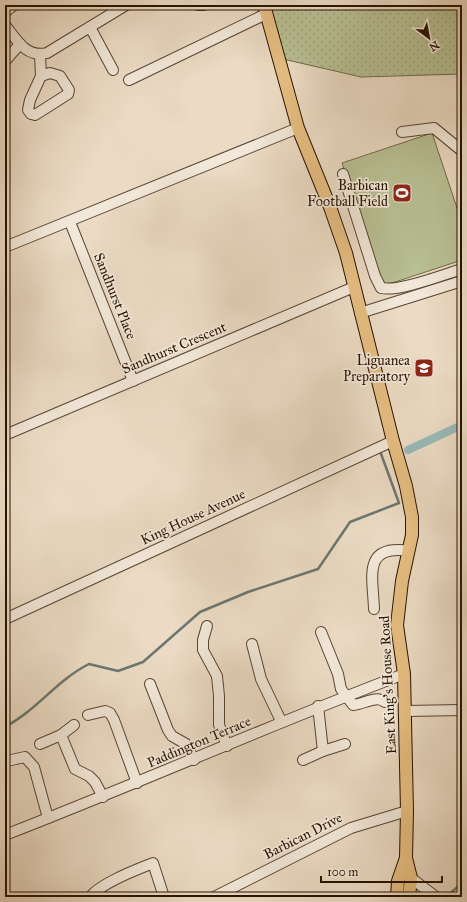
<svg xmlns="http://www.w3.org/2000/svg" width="467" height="902" viewBox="0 0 467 902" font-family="'IM FELL Great Primer',serif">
<defs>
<pattern id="park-dots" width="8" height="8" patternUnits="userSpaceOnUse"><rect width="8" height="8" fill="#b8c094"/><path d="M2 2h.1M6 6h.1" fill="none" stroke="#9ea47e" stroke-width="1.8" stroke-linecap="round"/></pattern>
</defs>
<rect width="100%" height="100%" fill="#ebdbc4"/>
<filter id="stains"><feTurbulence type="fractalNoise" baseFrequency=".005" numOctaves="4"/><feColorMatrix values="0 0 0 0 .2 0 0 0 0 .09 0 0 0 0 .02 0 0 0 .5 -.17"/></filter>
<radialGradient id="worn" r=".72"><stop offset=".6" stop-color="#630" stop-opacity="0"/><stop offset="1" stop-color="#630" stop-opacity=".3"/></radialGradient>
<!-- green -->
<path fill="#b8c094" stroke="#70694a" d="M432 133 462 223V260L383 286 342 163Z"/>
<!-- park -->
<path fill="url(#park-dots)" stroke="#70694a" d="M269 5H462V74L361 77 283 59Z"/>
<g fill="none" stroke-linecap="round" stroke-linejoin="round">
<!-- stream -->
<g stroke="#6b7770" stroke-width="2.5">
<path d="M5 727C37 710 57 680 89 664L118 671 143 662 200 612 248 592 318 569 350 522 399 503 380 451"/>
<path d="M446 897 462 883"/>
</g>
<!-- canal -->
<path stroke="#99baba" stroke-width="8" d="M408 450 462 425"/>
<!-- minor casing -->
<g stroke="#584432" stroke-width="12">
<g id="minor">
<path d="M198 5H204"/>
<path d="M5 12 14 5"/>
<path d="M5 25C17 40 26 58 47 53L126 5"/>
<path d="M90 27 113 70"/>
<path d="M40 55 41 76 30 100 28 110 31 114 35 115 68 94 69 90 60 76 50 73 41 76"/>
<path d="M5 61 20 44"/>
<path d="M129 80 266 14"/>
<path d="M402 132 434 128 462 151"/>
<path d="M343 174 375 276 381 288C399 292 442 275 462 269"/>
<path d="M70 222 133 381"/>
<path d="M5 247 298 128"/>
<path d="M360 313 462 281"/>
<path d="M5 435 354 287"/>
<path d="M374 609C373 577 362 544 409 551"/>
<path d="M5 619 393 441"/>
<path d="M207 626 203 640V650L217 676 219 696V725L227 746"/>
<path d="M321 632 338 674 341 689 353 705C364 704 376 695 385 702"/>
<path d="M252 644 261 679 281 721"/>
<path d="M150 684 168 730 172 736 186 744 194 760"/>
<path d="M318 706 323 751"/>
<path d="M406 711 462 710"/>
<path d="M88 715 105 711 110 713 114 720 137 783"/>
<path d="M61 735 75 769 89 776 95 782 103 797"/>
<path d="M40 744 61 735 74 725"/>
<path d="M303 760 323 751 345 744"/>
<path d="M7 761 25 757 34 767 48 818"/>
<path d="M5 835C139 783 270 725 404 674"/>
<path d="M411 878 436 897"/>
<path d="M90 897C101 883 136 870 153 863L164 897"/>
<path d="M214 897 351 828 407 811"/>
</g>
</g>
<!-- major casing -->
<g stroke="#271201" stroke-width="14">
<g id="major">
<path d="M264 5 298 128 330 207 346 253 393 441 406 486 412 517V535L402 581 397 625 404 674 407 811 406 858 411 878 409 897"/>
<path d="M397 897 398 881 406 858"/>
</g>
</g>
<!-- minor -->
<use href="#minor" stroke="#f2e8d9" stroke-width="10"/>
<!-- major -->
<use href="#major" stroke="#e6be82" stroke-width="12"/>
</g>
<!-- icons -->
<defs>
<g id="stadium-square" transform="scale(1)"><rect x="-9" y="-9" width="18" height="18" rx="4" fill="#8f2418" stroke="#f2e8d9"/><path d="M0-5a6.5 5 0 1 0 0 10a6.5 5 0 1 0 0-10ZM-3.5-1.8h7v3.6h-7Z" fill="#fff"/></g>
<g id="school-square" transform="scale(1)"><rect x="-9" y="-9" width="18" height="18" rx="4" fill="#8f2418" stroke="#f2e8d9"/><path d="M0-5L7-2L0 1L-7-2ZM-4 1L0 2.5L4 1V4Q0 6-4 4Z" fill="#fff"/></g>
</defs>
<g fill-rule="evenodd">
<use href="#stadium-square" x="402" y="193"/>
<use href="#school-square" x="424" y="368"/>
</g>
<g text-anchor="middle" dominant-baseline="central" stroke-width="3.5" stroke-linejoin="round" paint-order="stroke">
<!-- poi labels -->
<g font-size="14" fill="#271201" stroke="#f2e8d9" text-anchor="end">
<text x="388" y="185">Barbican<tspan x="388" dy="16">Football Field</tspan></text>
<text x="410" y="360">Liguanea<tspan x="410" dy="16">Preparatory</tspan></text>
</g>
<!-- street labels -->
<g font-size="14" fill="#271201" stroke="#f2e8d9">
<text transform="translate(115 296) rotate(68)">Sandhurst Place</text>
<text transform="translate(174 348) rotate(-23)">Sandhurst Crescent</text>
<text transform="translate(193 517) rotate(-25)">King House Avenue</text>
<text transform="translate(388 685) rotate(-93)">East King's House Road</text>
<text transform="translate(199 742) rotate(-23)">Paddington Terrace</text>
<text transform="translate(303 836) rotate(-27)">Barbican Drive</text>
</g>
</g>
<!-- margin -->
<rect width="467" height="902" fill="none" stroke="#ebdbc4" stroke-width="20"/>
<rect x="6" y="6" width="455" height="890" fill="none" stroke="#271201" stroke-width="2"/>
<rect x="10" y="10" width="447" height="882" fill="none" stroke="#271201"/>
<!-- north arrow -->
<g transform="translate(429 38) rotate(148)" stroke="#f2e8d9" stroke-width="3" paint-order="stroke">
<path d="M0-3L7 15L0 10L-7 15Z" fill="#271201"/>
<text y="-6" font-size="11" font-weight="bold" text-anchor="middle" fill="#271201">N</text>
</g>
<!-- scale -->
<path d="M321 876v6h121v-6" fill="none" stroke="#271201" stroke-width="2"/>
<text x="327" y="876" font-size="12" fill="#271201" stroke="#f2e8d9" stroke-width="3" paint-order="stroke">100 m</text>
<rect width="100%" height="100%" filter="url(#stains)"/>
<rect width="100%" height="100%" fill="url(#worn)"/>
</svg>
